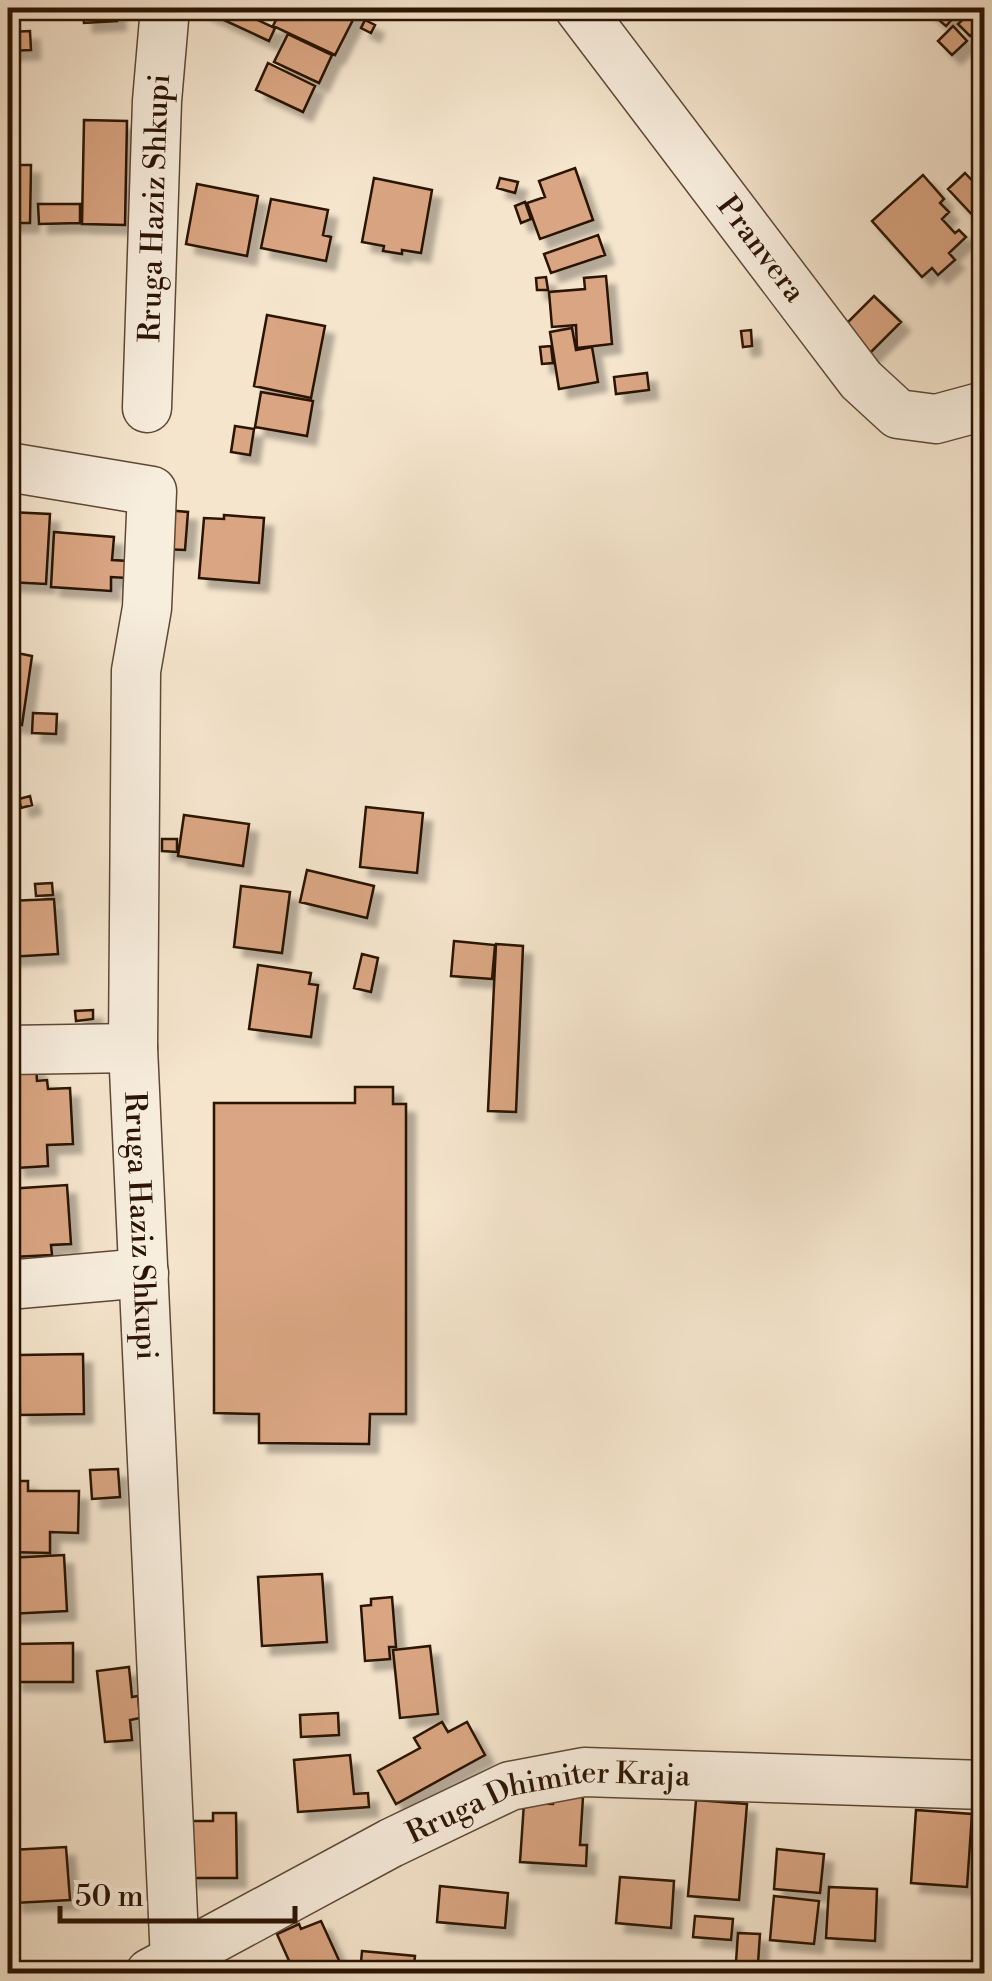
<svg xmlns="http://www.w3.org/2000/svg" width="992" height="1981" font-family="'Libre Bodoni',serif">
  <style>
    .building { fill: #d9a582; stroke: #2b1303; stroke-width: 2.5; filter: url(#shadow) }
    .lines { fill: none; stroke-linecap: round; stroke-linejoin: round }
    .minor-casing { stroke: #5e4836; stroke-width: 51 }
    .minor { stroke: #f8eede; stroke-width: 48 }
    .labels { text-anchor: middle; stroke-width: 8; stroke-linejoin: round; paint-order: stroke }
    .street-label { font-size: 30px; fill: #2b1303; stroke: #f8eede }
  </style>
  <defs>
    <filter id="shadow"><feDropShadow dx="9" dy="9" stdDeviation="2.5" flood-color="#0004"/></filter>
  </defs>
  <rect width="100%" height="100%" fill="#f5e5cd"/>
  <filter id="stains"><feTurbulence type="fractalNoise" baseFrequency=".002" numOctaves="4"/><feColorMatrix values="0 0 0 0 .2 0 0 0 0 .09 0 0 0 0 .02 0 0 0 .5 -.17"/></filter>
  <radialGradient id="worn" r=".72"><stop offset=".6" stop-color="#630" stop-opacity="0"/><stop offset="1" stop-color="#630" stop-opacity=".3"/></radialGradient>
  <path class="building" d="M83 8H116L117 21 84 23Z
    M198 8H232L275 28 269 41Z
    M282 8H359L335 55 273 26Z
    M925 8H962L946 26Z
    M973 10 984 23 970 36 958 24Z
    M365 20 375 25 371 33 361 28Z
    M953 26 967 41 952 55 938 41Z
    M30 31 31 50 8 51V32Z
    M288 34 332 55 319 83 274 62Z
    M268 63 315 86 303 112 256 90Z
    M84 120 127 121 125 225 82 224Z
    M8 165H31L30 223H8Z
    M575 168 593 220 540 239 527 203 545 197 539 181Z
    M965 173 984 193V217L979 222 948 189Z
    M923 175 944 199 940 203 949 212 942 219 955 233 959 230 966 237 949 253 955 260 938 275 932 268 922 277 872 221Z
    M374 178 432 190 421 253 402 250V254L383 251 384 246 362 242Z
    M500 178 518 182 515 193 497 188Z
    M197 184 258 196 247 256 186 244Z
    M271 199 328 210 323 235 331 237 326 261 261 248Z
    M525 202 531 219 521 223 515 206Z
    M38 204H80V223L39 224Z
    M598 235 605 255 551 273 544 254Z
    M606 276 612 344 577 348 576 325 552 327 549 292 585 289 584 278Z
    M546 277 548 290H537L536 278Z
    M874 296 901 322 867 356 840 330Z
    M267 315 325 326 311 398 254 386Z
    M572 328 576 350 592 347 598 382 559 389 550 332Z
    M751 330 752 346 743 347 741 331Z
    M551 346 553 363 542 364 540 347Z
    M647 373 649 390 616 394 614 377Z
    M261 392 313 401 307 436 255 427Z
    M235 426 254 429 250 455 231 452Z
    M165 510 188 512 185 550 162 549Z
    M9 512 50 514 46 584 8 582Z
    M224 515 264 518 259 583 199 578 204 518 224 519Z
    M54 532 114 537 112 560 129 561 128 578 111 577V591L51 587Z
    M17 653 32 656 22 725 8 722V657L17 659Z
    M33 713 57 714 56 734 32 733Z
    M30 796 32 805 21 808 19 799Z
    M366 807 423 813 417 873 360 867Z
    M184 815 249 824 243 866 178 856Z
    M162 839H177V852L162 851Z
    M307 870 374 886 367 918 300 902Z
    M52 883 53 895 36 896 35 884Z
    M241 886 290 892 282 953 234 947Z
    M54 899 58 954 8 957V901Z
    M454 941 495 945 492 979 451 976Z
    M496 944 523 946 516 1112 488 1111Z
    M362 954 378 958 371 992 354 988Z
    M258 965 311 973 309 984 318 985 311 1037 249 1029Z
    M93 1010V1019L76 1021 75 1011Z
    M981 1063H984V1118Z
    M36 1066 37 1081 47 1080 48 1089 70 1088 73 1144 47 1145 48 1166 16 1168 15 1158H8V1075H13V1067Z
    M355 1087H393V1104H406V1414H370L369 1444 259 1443V1414L214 1413V1103H355Z
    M67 1185 71 1244 51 1245 52 1255 12 1257 8 1189Z
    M83 1354 84 1414 20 1415 19 1355Z
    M118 1469 120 1497 92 1499 90 1470Z
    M8 1481H28V1491H79L78 1533 50 1532V1553L8 1552Z
    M64 1555 67 1611 8 1614V1558Z
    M322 1574 327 1642 262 1646 258 1577Z
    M392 1597 396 1647H389L390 1659 365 1661 361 1606 371 1605V1599Z
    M73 1643V1682H14V1644Z
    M430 1646 438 1714 400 1718 393 1650Z
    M129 1667 132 1697 138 1696 140 1718 130 1720 132 1740 105 1742 97 1671Z
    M338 1713 339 1735 301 1737 300 1715Z
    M442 1722 448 1732 467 1722 485 1755 396 1804 378 1771 420 1748 414 1738Z
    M350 1755 354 1794 368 1793 369 1807 298 1812 294 1760Z
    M554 1795 583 1797 580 1845H587L586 1866 520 1862 524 1803 553 1804Z
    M696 1800 747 1804 739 1900 688 1896Z
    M916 1810 972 1814 967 1887 911 1883Z
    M213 1813H236L237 1878H186L185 1821H213Z
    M66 1847 70 1900 14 1903 11 1850Z
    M777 1849 824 1854 820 1893 774 1889Z
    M620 1877 674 1881 671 1928 616 1923Z
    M440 1886 508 1893 505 1928 437 1922Z
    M829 1887 877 1889 875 1941 826 1938Z
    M774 1896 819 1901 814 1944 770 1940Z
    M695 1916 733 1919 731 1940 693 1937Z
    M321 1921 342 1967 327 1974H295L277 1934 299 1924 301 1929Z
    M738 1933 760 1934 758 1963 736 1962Z
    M362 1951 415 1956 413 1974H360Z"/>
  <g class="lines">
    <g class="minor-casing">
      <g id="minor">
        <path id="s1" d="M579 8 861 380 898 414 936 419 984 406"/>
        <path id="s2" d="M147 408 157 101 165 8"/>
        <path id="s3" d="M8 467 152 491 147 608 136 671 133 1048 175 1960"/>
        <path d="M8 1050 133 1048"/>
        <path d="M8 1285 144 1273"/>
        <path id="s4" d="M150 1973 391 1843 510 1786 584 1772 984 1785"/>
      </g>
    </g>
    <use href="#minor" class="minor"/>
  </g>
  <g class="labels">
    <g class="street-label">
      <text dy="10" stroke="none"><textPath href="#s2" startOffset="200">Rruga Haziz Shkupi</textPath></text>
      <text dy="10" stroke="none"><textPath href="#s1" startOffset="302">Pranvera</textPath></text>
      <text dy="10" stroke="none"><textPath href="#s3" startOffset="882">Rruga Haziz Shkupi</textPath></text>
      <text dy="10" stroke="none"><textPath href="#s4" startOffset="440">Rruga Dhimiter Kraja</textPath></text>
    </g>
  </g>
  <rect width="992" height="1981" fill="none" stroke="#f5e5cd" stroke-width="40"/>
  <rect x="10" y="10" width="972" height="1961" fill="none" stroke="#2b1303" stroke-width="5"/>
  <rect x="20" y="20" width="952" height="1941" fill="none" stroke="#2b1303" stroke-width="2.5"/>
  <path d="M60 1906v15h235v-15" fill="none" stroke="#2b1303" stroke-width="5"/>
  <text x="75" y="1906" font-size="30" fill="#2b1303" stroke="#f8eede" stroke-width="8" paint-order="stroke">50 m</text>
  <rect width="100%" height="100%" filter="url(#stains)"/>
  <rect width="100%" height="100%" fill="url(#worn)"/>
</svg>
